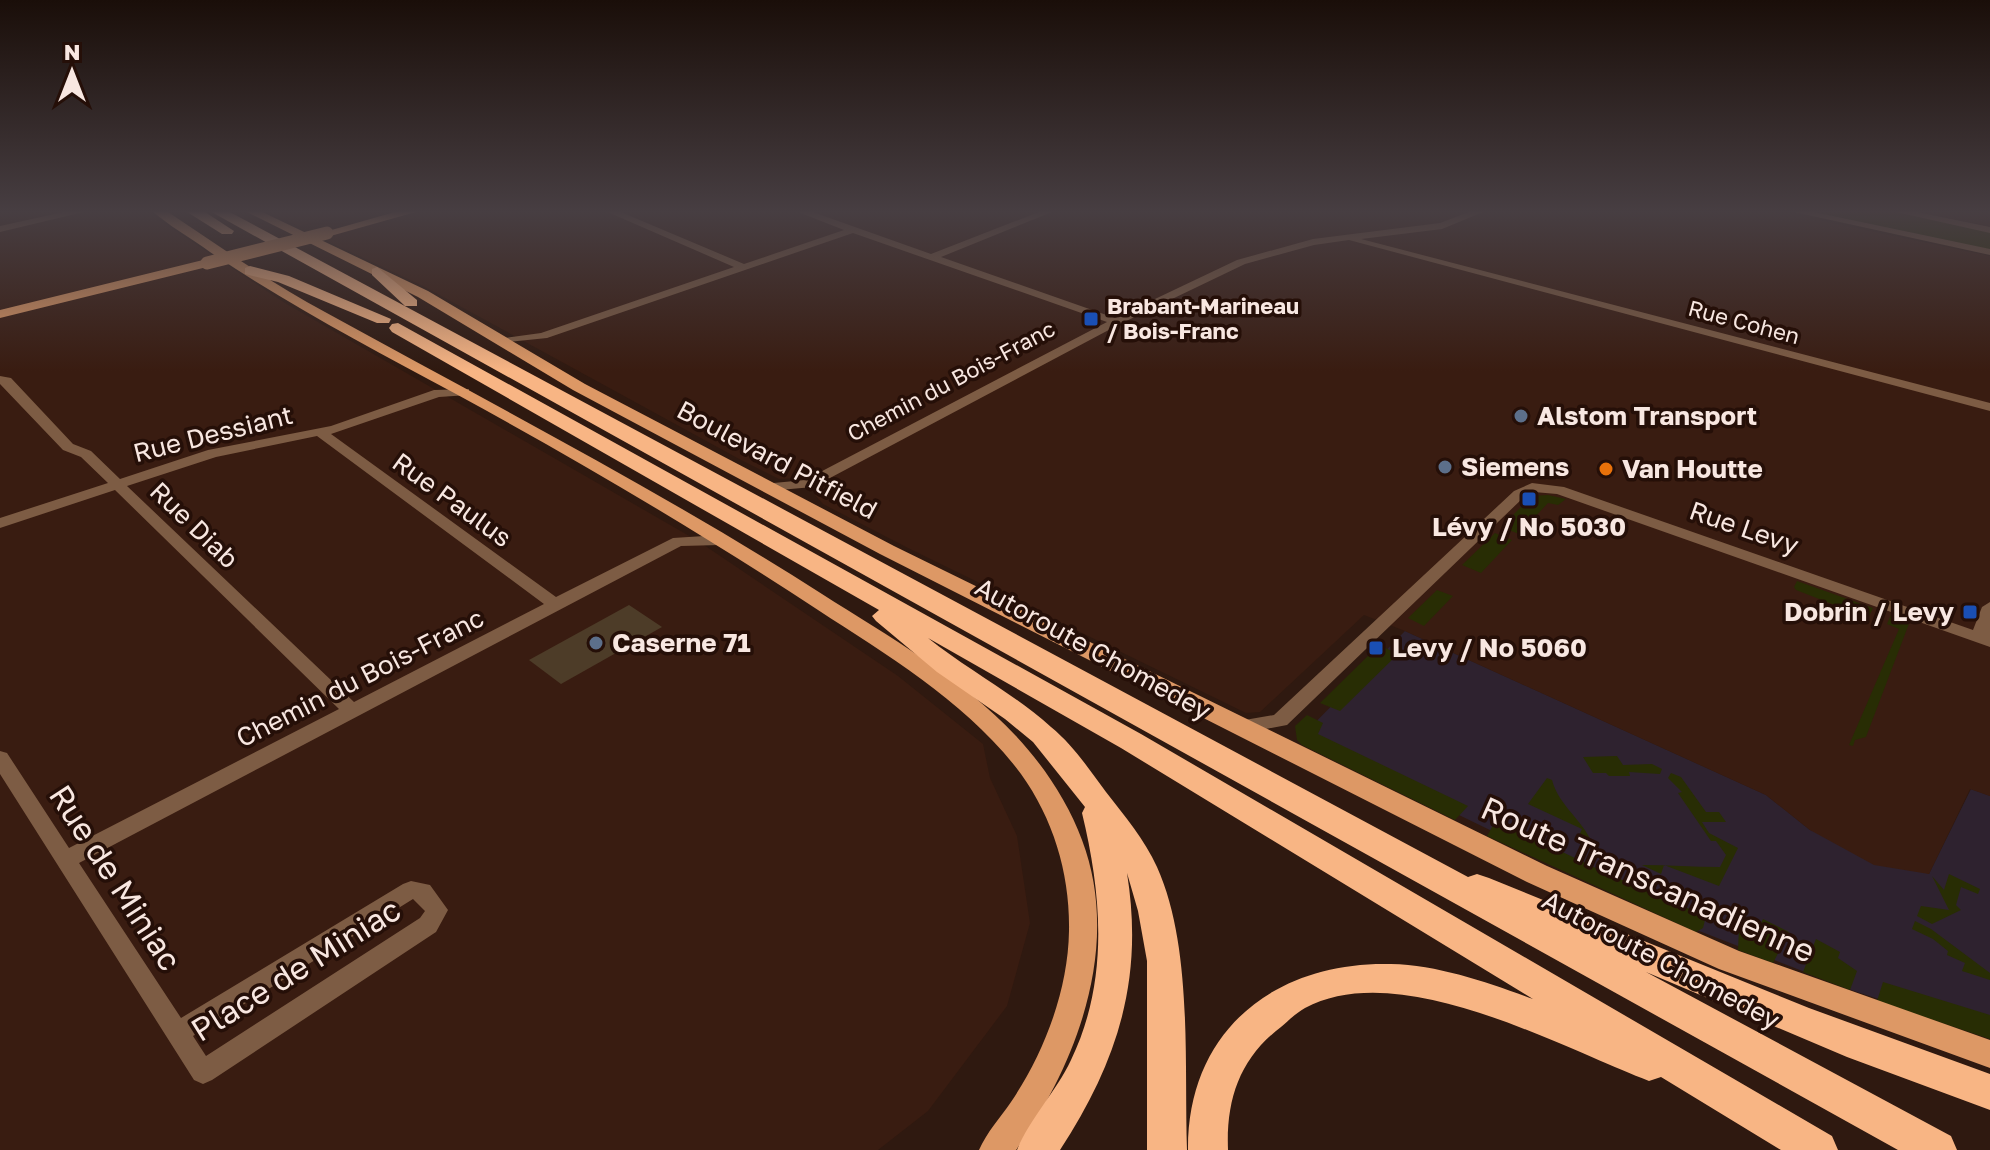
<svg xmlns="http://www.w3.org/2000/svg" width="1990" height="1150" font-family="'Golos Text',sans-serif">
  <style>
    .commercial { fill: #2e222f }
    .built { fill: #391c11 }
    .green { fill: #282d04 }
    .building { fill: #4d3c28 }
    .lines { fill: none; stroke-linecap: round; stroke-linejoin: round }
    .minor { fill: #7d5c44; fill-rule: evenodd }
    .major { fill: #dd9865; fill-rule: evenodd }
    .highway { fill: #f8b584; fill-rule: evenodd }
    .major-bridge { stroke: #dd9865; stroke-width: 13 }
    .transit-dot { fill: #1a4fb4; stroke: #250f08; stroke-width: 3 }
    .service-dot { fill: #5c6f8a; stroke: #250f08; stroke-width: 3 }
    .food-dot { fill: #e8710a; stroke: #250f08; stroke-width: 3 }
    .labels { text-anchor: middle; stroke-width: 7; stroke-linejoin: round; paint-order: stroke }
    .far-poi-label { font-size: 22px; font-weight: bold; fill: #f8e7e1; stroke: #250f08; text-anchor: start }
    .far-street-label { font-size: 22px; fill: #f8e7e1; stroke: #250f08 }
    .poi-label { font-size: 26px; font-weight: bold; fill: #f8e7e1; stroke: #250f08; text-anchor: start }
    .street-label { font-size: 26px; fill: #f8e7e1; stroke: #250f08 }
    .near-street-label { font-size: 32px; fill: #f8e7e1; stroke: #250f08 }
  </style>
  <rect width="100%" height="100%" fill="#2f1910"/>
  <path class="commercial" d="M1405 631 1766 795 1810 830 1929 874 1971 789 1990 796V1035L1854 991 1694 929 1300 738Z"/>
  <path class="built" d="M0 210H144L285 303 698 541 898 676 983 744 990 778 1017 836 1030 923 1007 1006 928 1111 878 1150H0Z
    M264 210H365L299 226Z
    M429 210H1770L1990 256V796L1970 789 1929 874 1874 865 1810 830 1766 795 1405 631 1364 615 1260 712 1246 713 908 548 823 504 815 495 820 489 801 478 779 479 741 460 423 286 327 241 337 233Z
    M1908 210H1990V226Z"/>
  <path class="green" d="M1797 210H1883L1990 231V250Z
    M1548 495 1566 499 1558 505 1548 503 1519 534 1501 527 1532 496Z
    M1495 533 1512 540 1481 573 1462 565Z
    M1797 581 1873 608 1868 618 1863 616 1796 590 1794 587Z
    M1437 590 1453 596 1424 626 1408 618Z
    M1891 615 1910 621 1866 737 1855 740 1853 746 1849 745 1899 629 1887 624Z
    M1379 645 1398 654 1340 711 1320 703 1372 652 1375 654Z
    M1307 715 1323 723 1318 734 1468 806 1455 820 1302 745 1297 740 1295 726Z
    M1617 756 1623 765 1652 764 1662 769 1660 774 1629 772 1630 776H1609L1606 773H1593L1583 757Z
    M1671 773 1681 777 1706 812H1719L1726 822H1702L1709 833 1738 848 1719 886 1664 865 1661 874 1642 865C1668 865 1693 867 1720 867L1726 855 1716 841H1711L1678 793 1682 792 1668 778Z
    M1547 778 1552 780C1559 806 1582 819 1592 843L1578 838 1582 829 1528 804Z
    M1496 820 1604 872 1706 916 1703 928 1696 932 1487 836Z
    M1949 874 1980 889 1978 894 1961 887 1956 905 1961 910 1932 924 1917 916 1921 906 1949 910 1932 876 1944 890Z
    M1763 919 1789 932 1773 963 1738 950 1739 928 1756 934Z
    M1915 921 1931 929 1990 973V980L1962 971 1965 963 1947 955 1948 951 1933 939 1912 929Z
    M1816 939 1840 952 1838 958 1857 971 1850 990 1803 972Z
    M1883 982 1990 1015V1039L1877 1001Z"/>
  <path class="building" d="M629 605 662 627 561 684 529 660Z"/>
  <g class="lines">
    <path class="minor" d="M73 210H92L0 232V226Z
      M603 210H616L744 264 844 230 793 210H807L931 254 1044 210H1057L941 257 1115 318 1237 260 1313 239 1440 223 1474 210H1488L1442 229 1361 239 1990 403V411L1349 240 1314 245 1245 264 1120 324 813 487 768 491 761 487 763 484 805 480 1107 322 853 233 547 338 498 343V339L541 333 734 267Z
      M1785 210H1804L1990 249V255Z
      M1887 210H1907L1990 227V233Z
      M0 376 11 378 73 444 91 451 120 479 208 450 331 426 434 390 469 389V395L439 397 331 434 556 597 673 538 720 535 728 540 720 545 681 546 79 863 181 1018 403 884 411 881 430 885 448 910 436 932 212 1080 203 1084 194 1080 0 774V751L7 753 69 848 339 709 115 490 0 528V518L108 483 81 457 63 450 0 384ZM317 436 544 604 354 702 127 486 216 457ZM413 899 425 911 420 918 206 1056 193 1036Z
      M1532 483 1564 487 1973 630 1982 607 1990 602V647L1557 494 1534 492 1524 497 1287 725 1240 734 1233 732 1231 727 1233 722 1274 715 1514 491Z"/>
    <path class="major" d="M151 210H165C218 245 269 282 325 312 492 404 661 491 822 594 888 636 962 678 1016 736 1044 766 1068 802 1082 840 1122 946 1077 1063 1016 1150H979C987 1132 1000 1118 1011 1102 1044 1053 1068 991 1069 931 1070 875 1054 820 1021 774 969 704 890 657 818 610 701 533 579 461 456 394 372 349 289 305 210 252 191 238 169 226 151 210Z
      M243 210H258L428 291 585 384 894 546 1547 866 1739 951 1990 1040V1068L1719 969 1527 882 880 554 573 390 418 297Z
      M402 210H423L327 237 321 233Z
      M207 259 211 260V266L0 318V310Z"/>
    <path class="highway" d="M184 210H202L234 231 232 234H222Z
      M208 210H226L1468 877 1477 874 1489 878 1809 1008 1990 1074V1110L1847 1057 1646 972 1951 1136 1957 1150H1898Z
      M250 266 289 276 391 319 389 323H377L278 282 245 274V268Z
      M377 267 417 300V306H405L372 275V269Z
      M398 323 1141 734 1832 1136 1838 1150H1781L1661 1077 1649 1081C1559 1047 1400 957 1305 1008 1296 1013 1288 1021 1281 1027 1240 1058 1226 1099 1228 1150H1188C1187 1030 1276 961 1391 964 1439 965 1489 983 1533 999L1121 748 928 638C968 670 1013 693 1051 727 1073 745 1089 769 1106 792 1124 815 1145 840 1157 867 1193 947 1184 1063 1187 1150H1147V961L1138 911 1127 873C1144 979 1118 1061 1060 1150H1017C1030 1118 1056 1092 1071 1060 1109 981 1102 896 1082 813L1085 807 1033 742 1005 719 937 672 876 621 872 616 879 610 392 332 389 328 392 324Z"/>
    <path class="major-bridge" d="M207 263 327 233"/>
  </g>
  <linearGradient id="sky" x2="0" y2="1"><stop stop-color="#1a0e09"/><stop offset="0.57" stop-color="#473e42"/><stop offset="1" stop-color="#473e42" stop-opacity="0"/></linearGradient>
  <rect width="1990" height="371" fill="url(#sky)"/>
  <g class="transit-dot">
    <rect x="1083" y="311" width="16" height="16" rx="4"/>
    <rect x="1521" y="491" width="16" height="16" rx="4"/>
    <rect x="1962" y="604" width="16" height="16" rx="4"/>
    <rect x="1368" y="640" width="16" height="16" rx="4"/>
  </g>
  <g class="service-dot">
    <circle cx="1521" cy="416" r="8"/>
    <circle cx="1445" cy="467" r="8"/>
    <circle cx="596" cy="643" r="8"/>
  </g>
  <circle class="food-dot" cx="1606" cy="469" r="8"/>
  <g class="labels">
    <g class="far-poi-label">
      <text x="1107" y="314">Brabant-Marineau<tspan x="1107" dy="25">/ Bois-Franc</tspan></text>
    </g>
    <g class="far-street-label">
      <text transform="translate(1744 322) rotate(15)" y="8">Rue Cohen</text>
      <text transform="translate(951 381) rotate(-28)" y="8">Chemin du Bois-Franc</text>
    </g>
    <g class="poi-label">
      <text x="1537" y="425">Alstom Transport</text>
      <text x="1461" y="476">Siemens</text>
      <text x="1622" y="478">Van Houtte</text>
      <text x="1529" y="536" text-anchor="middle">Lévy / No 5030</text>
      <text x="1954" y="621" text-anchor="end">Dobrin / Levy</text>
      <text x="612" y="652">Caserne 71</text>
      <text x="1392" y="657">Levy / No 5060</text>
    </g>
    <g class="street-label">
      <text transform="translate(213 434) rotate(-14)" y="9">Rue Dessiant</text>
      <text transform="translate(777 460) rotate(28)" y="9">Boulevard Pitfield</text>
      <text transform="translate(452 500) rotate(36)" y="9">Rue Paulus</text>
      <text transform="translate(194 525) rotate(44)" y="9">Rue Diab</text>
      <text transform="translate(1744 528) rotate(19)" y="9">Rue Levy</text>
      <text transform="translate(1093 649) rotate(29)" y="9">Autoroute Chomedey</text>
      <text transform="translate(360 678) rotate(-27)" y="9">Chemin du Bois-Franc</text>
      <text transform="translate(1661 960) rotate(28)" y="9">Autoroute Chomedey</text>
    </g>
    <g class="near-street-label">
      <text transform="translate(115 878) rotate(57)" y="11">Rue de Miniac</text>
      <text transform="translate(1648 880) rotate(24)" y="11">Route Transcanadienne</text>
      <text transform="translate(296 970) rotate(-32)" y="11">Place de Miniac</text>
    </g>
  </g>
  <g transform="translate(72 72)" stroke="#250f08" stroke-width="6" paint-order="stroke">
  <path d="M0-6L14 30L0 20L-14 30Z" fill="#f8e7e1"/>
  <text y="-12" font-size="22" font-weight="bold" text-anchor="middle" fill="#f8e7e1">N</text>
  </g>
</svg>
